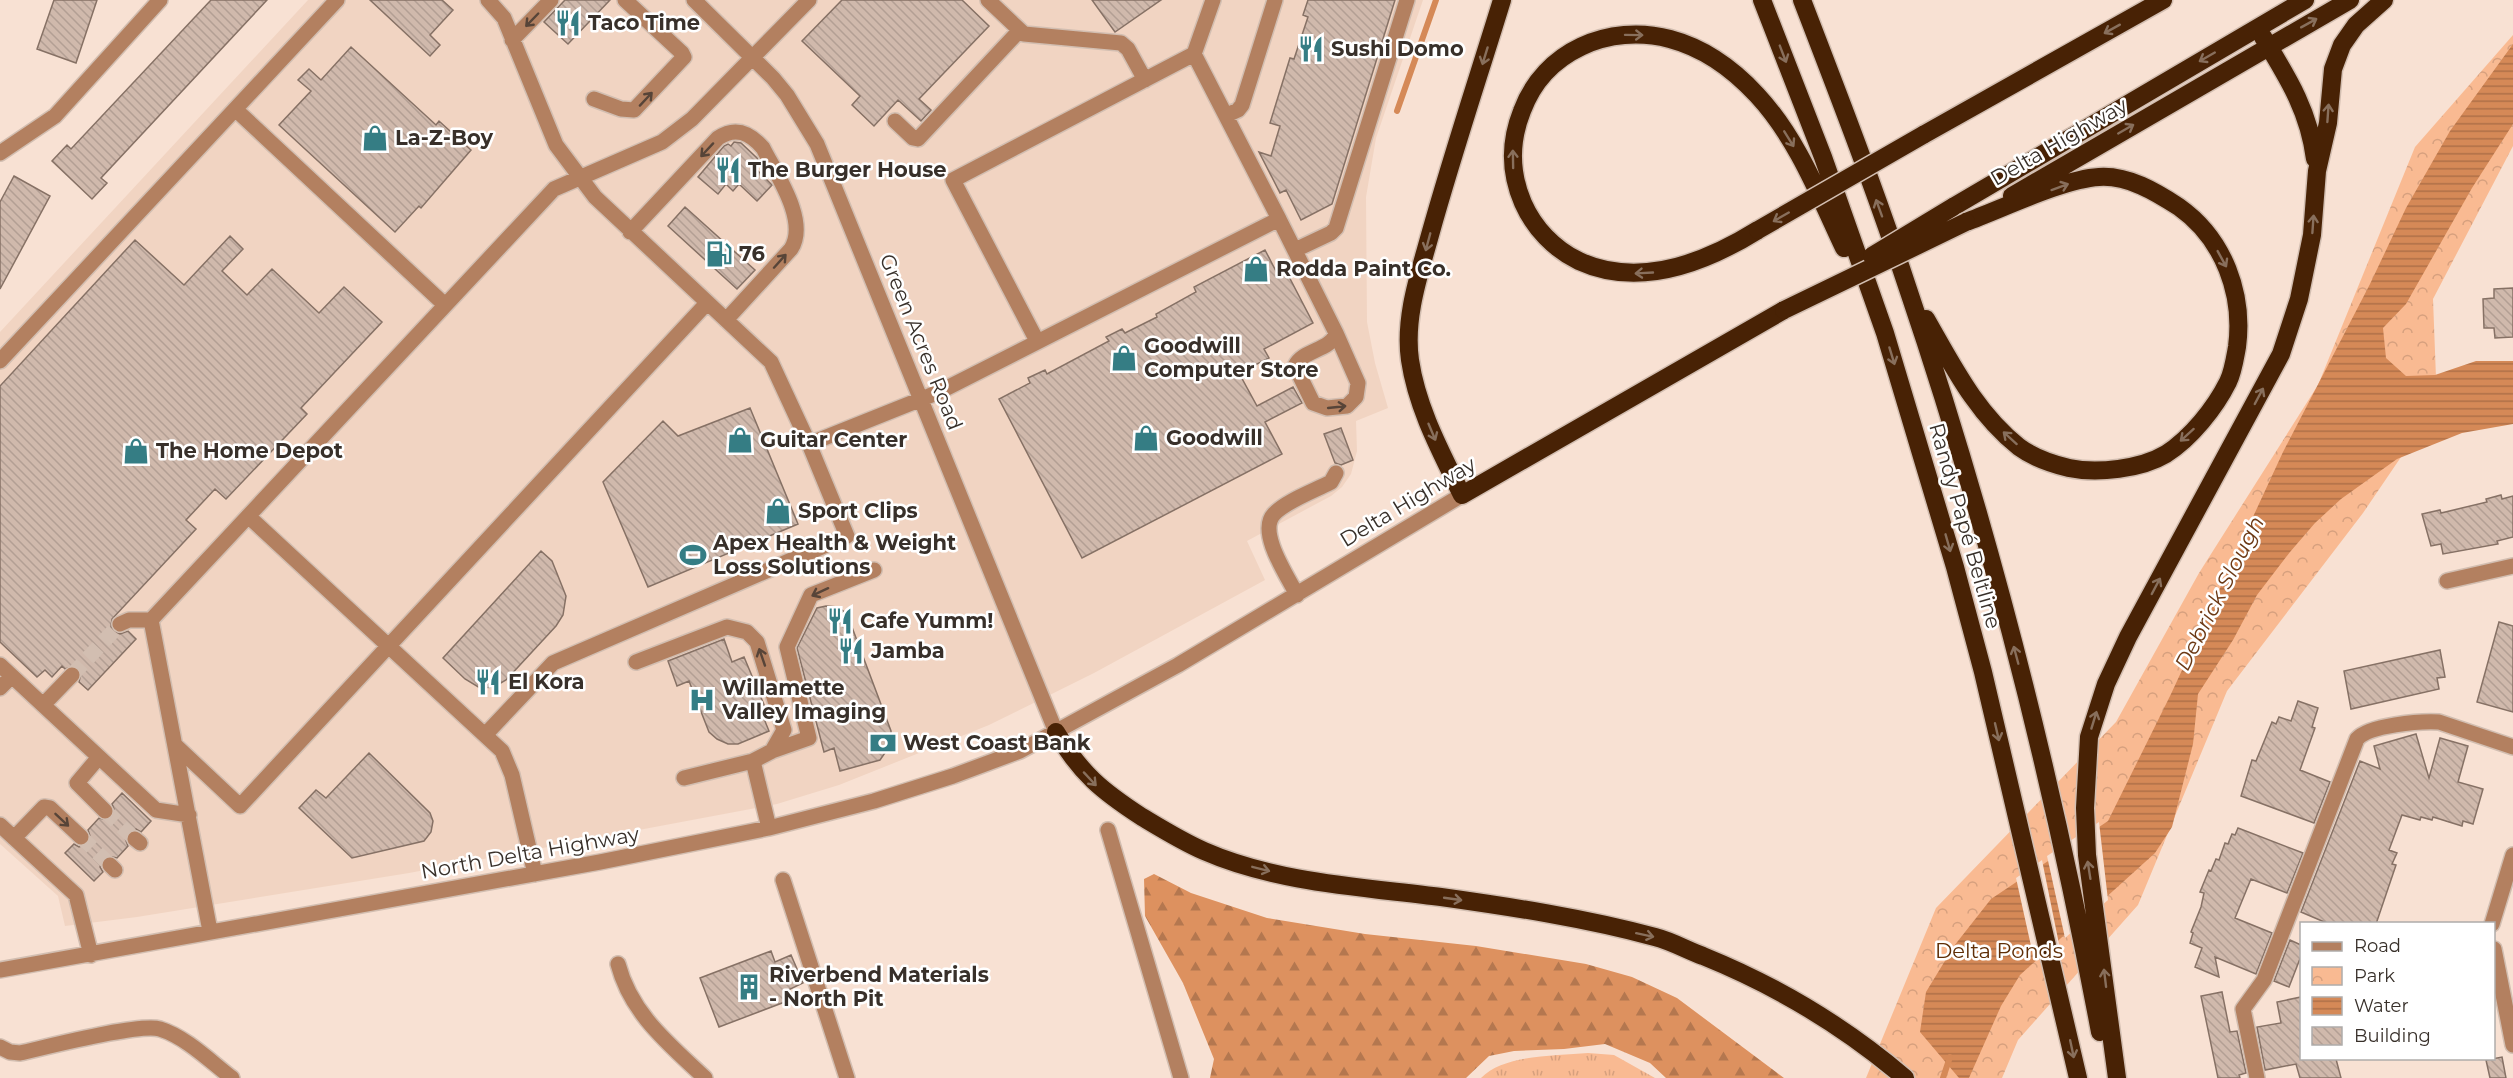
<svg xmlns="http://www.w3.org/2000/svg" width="2513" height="1078" font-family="Montserrat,sans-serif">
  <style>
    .built { fill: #f1d4c2 }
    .grass { fill: url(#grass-tufts) }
    .forest { fill: url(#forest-firs) }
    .park { fill: url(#park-crowns) }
    .water { fill: url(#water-rules) }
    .pier { fill: #f8e1d3 }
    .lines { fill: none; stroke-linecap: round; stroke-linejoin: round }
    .stream { stroke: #d58957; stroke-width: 6 }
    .building { fill: url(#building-back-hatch); stroke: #867165; stroke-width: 1.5 }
    .minor-tunnel { stroke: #d2beb1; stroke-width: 15; stroke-dasharray: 15 8; stroke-linecap: butt }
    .minor-casing { stroke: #d2beb1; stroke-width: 18 }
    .highway-casing { stroke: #d2beb1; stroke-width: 21 }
    .minor { stroke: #b38060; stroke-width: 15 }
    .highway { stroke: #482205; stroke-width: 18 }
    .highway-bridge-casing { stroke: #d2beb1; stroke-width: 21; stroke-linecap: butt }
    .highway-bridge { stroke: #482205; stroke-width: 18 }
    .oneway { stroke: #574438 }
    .oneway2 { stroke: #886f5c }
    .labels { text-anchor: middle; stroke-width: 5; stroke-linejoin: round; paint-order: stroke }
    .poi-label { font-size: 21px; font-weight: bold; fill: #38302a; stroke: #fff; text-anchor: start }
    .street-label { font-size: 21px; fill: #38302a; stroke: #fff }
    .park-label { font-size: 21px; fill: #5f2e06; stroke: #fff }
    .water-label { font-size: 22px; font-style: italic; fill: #6c3915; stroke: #fff }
  </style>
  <defs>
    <pattern id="grass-tufts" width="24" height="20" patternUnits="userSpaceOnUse" patternTransform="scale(1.5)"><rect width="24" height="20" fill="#f9ba92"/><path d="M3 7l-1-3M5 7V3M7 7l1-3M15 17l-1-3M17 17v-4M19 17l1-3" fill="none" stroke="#d6a07e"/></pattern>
    <pattern id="forest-firs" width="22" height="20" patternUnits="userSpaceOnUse" patternTransform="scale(1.5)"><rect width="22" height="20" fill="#dd915f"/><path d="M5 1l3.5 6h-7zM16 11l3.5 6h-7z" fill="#b4774f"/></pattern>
    <pattern id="park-crowns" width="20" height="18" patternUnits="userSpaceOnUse" patternTransform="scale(1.5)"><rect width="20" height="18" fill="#f9ba92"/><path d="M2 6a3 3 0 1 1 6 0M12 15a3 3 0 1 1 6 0" fill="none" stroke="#d6a07e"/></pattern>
    <pattern id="water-rules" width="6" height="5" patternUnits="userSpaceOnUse" patternTransform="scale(1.5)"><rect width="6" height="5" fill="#d58957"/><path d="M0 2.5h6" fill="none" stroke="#ae7048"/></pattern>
    <pattern id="building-back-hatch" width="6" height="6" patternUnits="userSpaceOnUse" patternTransform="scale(1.5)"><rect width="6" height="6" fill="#d0b9ac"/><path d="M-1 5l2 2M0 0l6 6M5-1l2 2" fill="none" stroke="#b39f94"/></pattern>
  </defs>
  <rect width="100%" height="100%" fill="#f8e1d3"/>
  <path class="built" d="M308 0H1423L1376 138 1366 197 1367 322 1375 363 1388 408 1356 421 1357 451 1351 474 1342 487 1331 496 1247 541 1265 580 1094 673 989 725 839 785 777 804 409 873 137 917 65 926 58 896 0 844V332Z"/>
  <path class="grass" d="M1588 1053 1614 1055 1655 1078H1481C1504 1054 1556 1056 1588 1053Z"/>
  <path class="forest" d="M1154 874 1191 893 1267 918 1365 934 1476 946 1586 964 1632 977 1677 998 1784 1078H1666L1650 1063 1605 1044 1564 1049 1514 1051 1489 1056 1466 1078H1210L1214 1059 1183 983 1145 916 1144 879Z"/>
  <path class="park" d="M2513 35V146L2433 299 2437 404 2363 513 2227 691 2138 905 2018 1040 2002 1078H1866L1936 908 2116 722 2199 573 2318 385 2415 147Z"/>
  <path class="water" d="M2513 44V124L2472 188 2406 304 2383 328 2386 358 2406 376 2435 375 2476 361H2513V424L2462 433 2397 459 2341 499 2315 523 2290 552 2257 595 2233 640 2198 694 2193 744 2172 827 2155 853 2020 975 2001 1006 1969 1078H1959L1920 1032 1926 992 1954 946 1991 899 2108 821 2171 694 2283 452 2370 284 2406 208 2450 131Z"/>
  <path class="pier" d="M2099 822 2108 900 2065 938 2047 856Z
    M2042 860 2059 944 2052 951 2033 955 2016 878Z"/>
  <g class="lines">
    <path class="stream" d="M1397 111 1436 0
      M1943 1078 1950 1057"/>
  </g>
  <path class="building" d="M54 0H97L76 63 37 49Z
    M211 0H267L101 178 107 183 92 199 52 161 67 145 71 149Z
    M370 0H442L453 10 430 35 440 45 430 56Z
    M565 0H610L568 44 544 22Z
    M842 0H962L989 26 919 99 931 110 921 121 898 100 874 126 852 105 860 96 802 41Z
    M1092 0H1161L1115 32Z
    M1308 0H1395L1332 204 1301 220 1286 190 1280 193 1259 152 1271 156 1280 126 1270 123 1290 58 1294 59 1308 17 1303 15Z
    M351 47 436 125 439 121 471 150 421 208 419 206 395 232 279 125 311 91 298 80 309 69 321 80Z
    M734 142 741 143 757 158 758 160 753 166 772 185 757 201 739 184 733 191 726 184 718 194 698 177 724 146 728 144 731 146Z
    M14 176 50 196 0 289V202Z
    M685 207 755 270 737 289 668 226Z
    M230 236 243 249 222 271 247 295 272 269 319 313 344 287 382 322 301 408 307 414 226 499 215 489 186 520 196 529 112 619 111 627 114 631 120 634 128 631 136 639 88 690 79 682 81 673 75 666 65 669 62 666 52 677 45 670 37 677 0 642V386L135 240 184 285Z
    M1265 250 1278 275 1286 271 1313 323 1264 349 1269 358 1239 373 1257 406 1293 387 1302 403 1265 422 1282 454 1082 558 999 399 1030 383 1028 378 1045 370 1047 374 1109 341 1106 337 1122 329 1125 333 1157 317 1156 314 1196 292 1194 287Z
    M2513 288V337L2495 338 2494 328H2484L2483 299 2494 298V289Z
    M750 408 798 524 648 587 603 482 663 421 678 436Z
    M1341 428 1353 460 1341 465 1335 463 1324 434Z
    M2501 495 2502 499 2513 496V537L2497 541 2498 544 2443 554 2441 544 2431 546 2422 514 2440 510 2441 513 2487 502 2486 499Z
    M541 551 552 561 566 596 563 615 556 626 506 680 494 687 480 688 465 679 443 658Z
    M826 606 838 607 847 614 891 731V744L880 760 840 771 834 748 824 752 797 648 817 608Z
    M2499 622 2513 626V712L2477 702Z
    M724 639 732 662 744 657 765 707 760 709 769 731 738 744H728L717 739 709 732 689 681 677 686 668 661Z
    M2440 650 2445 677 2437 678 2439 689 2351 709 2344 671Z
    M2298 701 2318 708 2312 727 2315 728 2300 770 2330 782 2314 823 2241 796 2252 760 2256 761 2272 722 2276 724 2279 717 2291 721Z
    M2416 734 2429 778 2440 738 2468 746 2458 782 2483 789 2473 824 2463 821 2462 826 2433 817 2432 820 2421 817 2420 820 2402 815 2389 850 2397 853 2392 864 2396 865 2376 924H2329L2301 912 2360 761 2380 769 2374 746Z
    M369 753 430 813 433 821 431 832 424 841 352 858 299 808 316 790 326 798Z
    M122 793 151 821 141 832 136 829 128 832 125 838 128 846 117 858 108 856 103 859 100 867 103 872 94 881 65 853 74 844 79 847 88 844 91 839 88 830 99 818 107 820 112 817 114 809 112 804Z
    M2238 828 2303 853 2287 893 2251 879 2235 918 2272 933 2256 974 2215 957 2219 977 2195 967 2202 948 2190 943 2193 933 2191 932 2201 907 2204 893 2200 892 2209 870 2211 871 2216 859 2219 860 2225 843 2228 844 2232 834 2235 835Z
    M2290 940 2301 945V956L2289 987 2274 981Z
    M771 951 775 962 791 955 803 983 786 991 790 1000 719 1027 700 978Z
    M2222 992 2230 1032 2237 1031 2246 1073 2239 1075 2240 1078H2218L2201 996Z
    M2301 997V1059H2336L2341 1078H2300L2296 1064 2265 1070 2257 1027 2281 1023 2277 1002Z
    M2502 1057 2506 1078H2490L2486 1060Z"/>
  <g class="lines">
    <path class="minor-tunnel" d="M72 675 120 624
      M105 811 135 839
      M81 837 110 865"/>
    <g class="minor-casing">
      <path id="minor" d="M694 0 773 78 787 95 817 144 1056 732
        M988 0 1024 34 1121 43 1128 49 1145 80
        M512 40 551 0
        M594 99 621 109 634 110 684 57 682 53 625 0
        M235 109 445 305
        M1227 115 1238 110 1242 105 1275 0
        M895 121 913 138 918 139 1019 31
        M0 153 55 116 160 0
        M1279 219 1336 333 1358 383 1356 397 1347 406 1327 408 1313 403 1295 366C1303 349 1331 351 1336 333
        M630 232 718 138C736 126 750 133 763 148 776 174 809 221 791 249L726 320
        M1295 250 1331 233 1336 228 1407 0
        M1037 341 953 180 1194 54
        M0 361 337 0
        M809 444 939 392 1279 219 1194 54 1213 0
        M248 516 502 751 512 775 535 874
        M2447 581 2513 566
        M1297 595C1288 577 1257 532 1274 514 1286 501 1314 491 1331 482L1336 473
        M120 624 129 620H151
        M636 662 727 627 747 632 757 642 784 730 772 751
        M0 665 156 810 189 815
        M0 688 12 676
        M43 705 72 675
        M485 735 553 663 847 536 809 444 771 362 595 197 556 145 504 18 488 0
        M175 745 240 806 707 303
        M99 757 77 783 105 811
        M753 761 769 828
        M684 778 753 761 772 751 809 738 787 647 811 595 874 570
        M0 825 76 895 91 955
        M1108 830 1181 1078
        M14 838 44 807 50 808 81 837
        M135 839 140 843
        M110 865 115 870
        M783 880 847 1078
        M2492 924 2513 855
        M210 931 151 620 554 189 662 142 692 119 809 0
        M2494 949 2513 1045
        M618 964C631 1014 669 1044 705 1078
        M0 970 600 862 769 828 874 801 953 776 1020 751 1178 665 1462 495
        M0 1047 10 1052 20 1053C47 1047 138 1023 160 1029 186 1037 211 1062 232 1078
        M2257 1078 2243 1009 2264 980 2357 739C2369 725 2420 721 2439 722L2513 747"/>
    </g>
    <g class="highway-casing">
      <path id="highway" d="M1502 0C1478 78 1452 156 1430 235 1419 275 1404 318 1410 360 1417 408 1441 452 1462 495L1784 310
        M1762 0 1823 157 1885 333 1955 567 1983 672 2078 1078
        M1802 0C1839 96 1876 192 1908 289 1990 531 2053 781 2100 1032
        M2263 37C2288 78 2309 111 2315 159
        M1923 135 2163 0
        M2012 196 2350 0
        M1953 207 2305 0
        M1758 230C1705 263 1640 289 1579 261 1554 249 1534 228 1523 203 1510 173 1510 141 1522 111 1544 51 1609 23 1670 39 1704 48 1733 69 1757 95 1797 138 1819 195 1844 248
        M1926 319C1953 366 1976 413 2019 447 2034 458 2052 464 2069 468 2097 474 2141 469 2166 454 2191 438 2215 408 2228 382 2233 372 2235 358 2237 347 2244 294 2224 239 2179 207 2156 192 2128 175 2099 177 2063 179 2002 209 1966 222
        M1056 732C1081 774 1102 791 1142 817 1162 829 1183 842 1204 851 1277 883 1363 887 1441 897 1512 907 1585 918 1655 937 1671 941 1687 950 1703 956 1777 986 1844 1026 1905 1078
        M2117 1078 2087 855 2085 808 2089 737 2106 684 2128 637 2281 354 2299 299 2312 235 2317 171 2328 123 2333 69 2342 45 2356 25 2384 0"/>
    </g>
    <use href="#minor" class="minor"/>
    <use href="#highway" class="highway"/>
    <g class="highway-bridge-casing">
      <path id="highway-bridge" d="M1758 230 1923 135
        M1872 256 1953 207
        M1784 310 1966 222"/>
    </g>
    <use href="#highway-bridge" class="highway-bridge"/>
  </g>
  <defs><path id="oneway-shaft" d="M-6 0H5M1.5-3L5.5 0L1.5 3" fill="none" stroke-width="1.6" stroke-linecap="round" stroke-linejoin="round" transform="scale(1.5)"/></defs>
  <g class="oneway">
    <use href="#oneway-shaft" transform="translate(532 20) rotate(134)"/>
    <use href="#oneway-shaft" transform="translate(646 99) rotate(-47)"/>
    <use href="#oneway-shaft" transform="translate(707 150) rotate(133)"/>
    <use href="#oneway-shaft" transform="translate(780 261) rotate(-48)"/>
    <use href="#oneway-shaft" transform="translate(1337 407) rotate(-6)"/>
    <use href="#oneway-shaft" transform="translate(820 592) rotate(155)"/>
    <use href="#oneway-shaft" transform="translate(762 657) rotate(-109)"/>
    <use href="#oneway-shaft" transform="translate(62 820) rotate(43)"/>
  </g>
  <g class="oneway2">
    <use href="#oneway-shaft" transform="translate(2309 23) rotate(-29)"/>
    <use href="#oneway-shaft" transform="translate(2112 29) rotate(151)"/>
    <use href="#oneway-shaft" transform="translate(1634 35) rotate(1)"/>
    <use href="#oneway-shaft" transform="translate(1783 54) rotate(69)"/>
    <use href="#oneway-shaft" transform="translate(1485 56) rotate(107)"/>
    <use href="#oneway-shaft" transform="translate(2207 57) rotate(150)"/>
    <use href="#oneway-shaft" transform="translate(2328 113) rotate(-86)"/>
    <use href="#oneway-shaft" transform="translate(2126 129) rotate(-30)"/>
    <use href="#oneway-shaft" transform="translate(1789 139) rotate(58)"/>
    <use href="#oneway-shaft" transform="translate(1513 159) rotate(-91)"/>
    <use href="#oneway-shaft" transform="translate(2060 187) rotate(-20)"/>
    <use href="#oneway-shaft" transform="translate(1879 208) rotate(-110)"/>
    <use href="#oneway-shaft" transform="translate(1781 217) rotate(150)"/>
    <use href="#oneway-shaft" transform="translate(2313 224) rotate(-86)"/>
    <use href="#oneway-shaft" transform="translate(1428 242) rotate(105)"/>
    <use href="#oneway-shaft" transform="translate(2222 259) rotate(61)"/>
    <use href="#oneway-shaft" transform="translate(1644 273) rotate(177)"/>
    <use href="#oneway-shaft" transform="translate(1892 356) rotate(73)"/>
    <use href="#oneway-shaft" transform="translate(2259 396) rotate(-62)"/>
    <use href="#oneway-shaft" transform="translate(1432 432) rotate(67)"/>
    <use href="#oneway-shaft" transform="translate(2187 435) rotate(138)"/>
    <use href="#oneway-shaft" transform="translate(2010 438) rotate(-138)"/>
    <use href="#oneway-shaft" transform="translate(1948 543) rotate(74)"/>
    <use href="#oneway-shaft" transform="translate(2156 586) rotate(-62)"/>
    <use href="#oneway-shaft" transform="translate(2016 655) rotate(-105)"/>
    <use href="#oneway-shaft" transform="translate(2094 720) rotate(-73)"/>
    <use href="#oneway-shaft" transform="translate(1997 732) rotate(77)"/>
    <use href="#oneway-shaft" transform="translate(1090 779) rotate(47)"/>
    <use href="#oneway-shaft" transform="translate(1261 869) rotate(14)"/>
    <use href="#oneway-shaft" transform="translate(2089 870) rotate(-99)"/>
    <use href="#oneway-shaft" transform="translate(1453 899) rotate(8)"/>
    <use href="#oneway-shaft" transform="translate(1645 935) rotate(12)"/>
    <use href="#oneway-shaft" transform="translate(2105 978) rotate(-97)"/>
    <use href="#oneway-shaft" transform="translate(2072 1049) rotate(78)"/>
  </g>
  <defs>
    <g id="restaurant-bare" transform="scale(2.07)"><path d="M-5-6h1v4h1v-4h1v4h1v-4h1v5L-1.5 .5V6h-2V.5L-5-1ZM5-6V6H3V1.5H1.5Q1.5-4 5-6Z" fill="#357d84" stroke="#fff" stroke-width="2.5" paint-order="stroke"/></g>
    <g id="shop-bare" transform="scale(2.07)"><path d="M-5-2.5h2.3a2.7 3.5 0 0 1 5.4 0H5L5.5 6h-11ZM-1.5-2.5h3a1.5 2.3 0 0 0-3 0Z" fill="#357d84" stroke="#fff" stroke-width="2.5" paint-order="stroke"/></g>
    <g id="fuel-bare" transform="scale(2.07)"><path d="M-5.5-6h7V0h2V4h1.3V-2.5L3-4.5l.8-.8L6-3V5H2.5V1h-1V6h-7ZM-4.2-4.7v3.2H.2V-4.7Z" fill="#357d84" stroke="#fff" stroke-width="2.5" paint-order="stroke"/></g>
    <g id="stadium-bare" transform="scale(2.07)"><path d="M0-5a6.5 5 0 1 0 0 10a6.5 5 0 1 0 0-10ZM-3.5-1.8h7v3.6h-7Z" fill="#357d84" stroke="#fff" stroke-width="2.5" paint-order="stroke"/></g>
    <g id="hospital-bare" transform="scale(2.07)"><path d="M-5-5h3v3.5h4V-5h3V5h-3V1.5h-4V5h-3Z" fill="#357d84" stroke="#fff" stroke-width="2.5" paint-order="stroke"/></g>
    <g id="bank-bare" transform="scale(2.07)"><path d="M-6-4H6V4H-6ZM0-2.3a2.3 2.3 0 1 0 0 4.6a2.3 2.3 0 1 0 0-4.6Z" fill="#357d84" stroke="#fff" stroke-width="2.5" paint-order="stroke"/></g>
    <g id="building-bare" transform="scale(2.07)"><path d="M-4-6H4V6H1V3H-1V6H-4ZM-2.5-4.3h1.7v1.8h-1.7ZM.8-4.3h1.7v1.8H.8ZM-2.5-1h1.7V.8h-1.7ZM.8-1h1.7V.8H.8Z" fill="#357d84" stroke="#fff" stroke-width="2.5" paint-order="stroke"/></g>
  </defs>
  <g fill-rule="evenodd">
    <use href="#restaurant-bare" x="568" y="23"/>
    <use href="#restaurant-bare" x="1311" y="49"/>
    <use href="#shop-bare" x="375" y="138"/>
    <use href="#restaurant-bare" x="728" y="170"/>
    <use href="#fuel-bare" x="719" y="254"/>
    <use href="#shop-bare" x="1256" y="269"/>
    <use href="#shop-bare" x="1124" y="358"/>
    <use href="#shop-bare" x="1146" y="438"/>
    <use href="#shop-bare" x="740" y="440"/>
    <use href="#shop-bare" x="136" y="451"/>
    <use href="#shop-bare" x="778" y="511"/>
    <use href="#stadium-bare" x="693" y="555"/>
    <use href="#restaurant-bare" x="840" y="621"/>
    <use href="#restaurant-bare" x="851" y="651"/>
    <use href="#restaurant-bare" x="488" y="682"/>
    <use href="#hospital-bare" x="702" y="700"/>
    <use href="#bank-bare" x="883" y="743"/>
    <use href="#building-bare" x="749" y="987"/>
  </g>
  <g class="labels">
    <g class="poi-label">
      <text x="588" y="30">Taco Time</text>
      <text x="1331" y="56">Sushi Domo</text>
      <text x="395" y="145">La-Z-Boy</text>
      <text x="748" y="177">The Burger House</text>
      <text x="739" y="261">76</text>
      <text x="1276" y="276">Rodda Paint Co.</text>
      <text x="1144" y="353">Goodwill<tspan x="1144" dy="24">Computer Store</tspan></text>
      <text x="1166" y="445">Goodwill</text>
      <text x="760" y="447">Guitar Center</text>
      <text x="156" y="458">The Home Depot</text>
      <text x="798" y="518">Sport Clips</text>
      <text x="713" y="550">Apex Health &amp; Weight<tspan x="713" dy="24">Loss Solutions</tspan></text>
      <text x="860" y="628">Cafe Yumm!</text>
      <text x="871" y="658">Jamba</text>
      <text x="508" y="689">El Kora</text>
      <text x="722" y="695">Willamette<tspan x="722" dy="24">Valley Imaging</tspan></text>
      <text x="903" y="750">West Coast Bank</text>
      <text x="769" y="982">Riverbend Materials<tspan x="769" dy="24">- North Pit</tspan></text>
    </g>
    <g class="street-label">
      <text transform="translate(2059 142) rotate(-30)" y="7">Delta Highway</text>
      <text transform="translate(921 342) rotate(68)" y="7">Green Acres Road</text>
      <text transform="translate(1408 502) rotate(-31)" y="7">Delta Highway</text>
      <text transform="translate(1965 526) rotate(74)" y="7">Randy Papé Beltline</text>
      <text transform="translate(530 853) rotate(-10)" y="7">North Delta Highway</text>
    </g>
    <g class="park-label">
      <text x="1999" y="958">Delta Ponds</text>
    </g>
    <g class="water-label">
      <text transform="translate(2219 593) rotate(-63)" y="8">Debrick Slough</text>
    </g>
  </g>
  <rect x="2300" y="922" width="195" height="138" fill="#ffffff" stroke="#afacaa" stroke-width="1.5"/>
  <rect x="2312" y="942" width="30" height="9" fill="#b38060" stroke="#afacaa" stroke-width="1.5"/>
  <text x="2354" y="952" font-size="18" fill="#38302a">Road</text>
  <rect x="2312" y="967" width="30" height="18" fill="url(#park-crowns)" stroke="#afacaa" stroke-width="1.5"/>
  <text x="2354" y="982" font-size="18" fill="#38302a">Park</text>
  <rect x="2312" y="997" width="30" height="18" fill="url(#water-rules)" stroke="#afacaa" stroke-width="1.5"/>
  <text x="2354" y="1012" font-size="18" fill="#38302a">Water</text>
  <rect x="2312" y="1027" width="30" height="18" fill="url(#building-back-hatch)" stroke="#afacaa" stroke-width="1.5"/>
  <text x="2354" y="1042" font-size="18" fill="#38302a">Building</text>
</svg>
